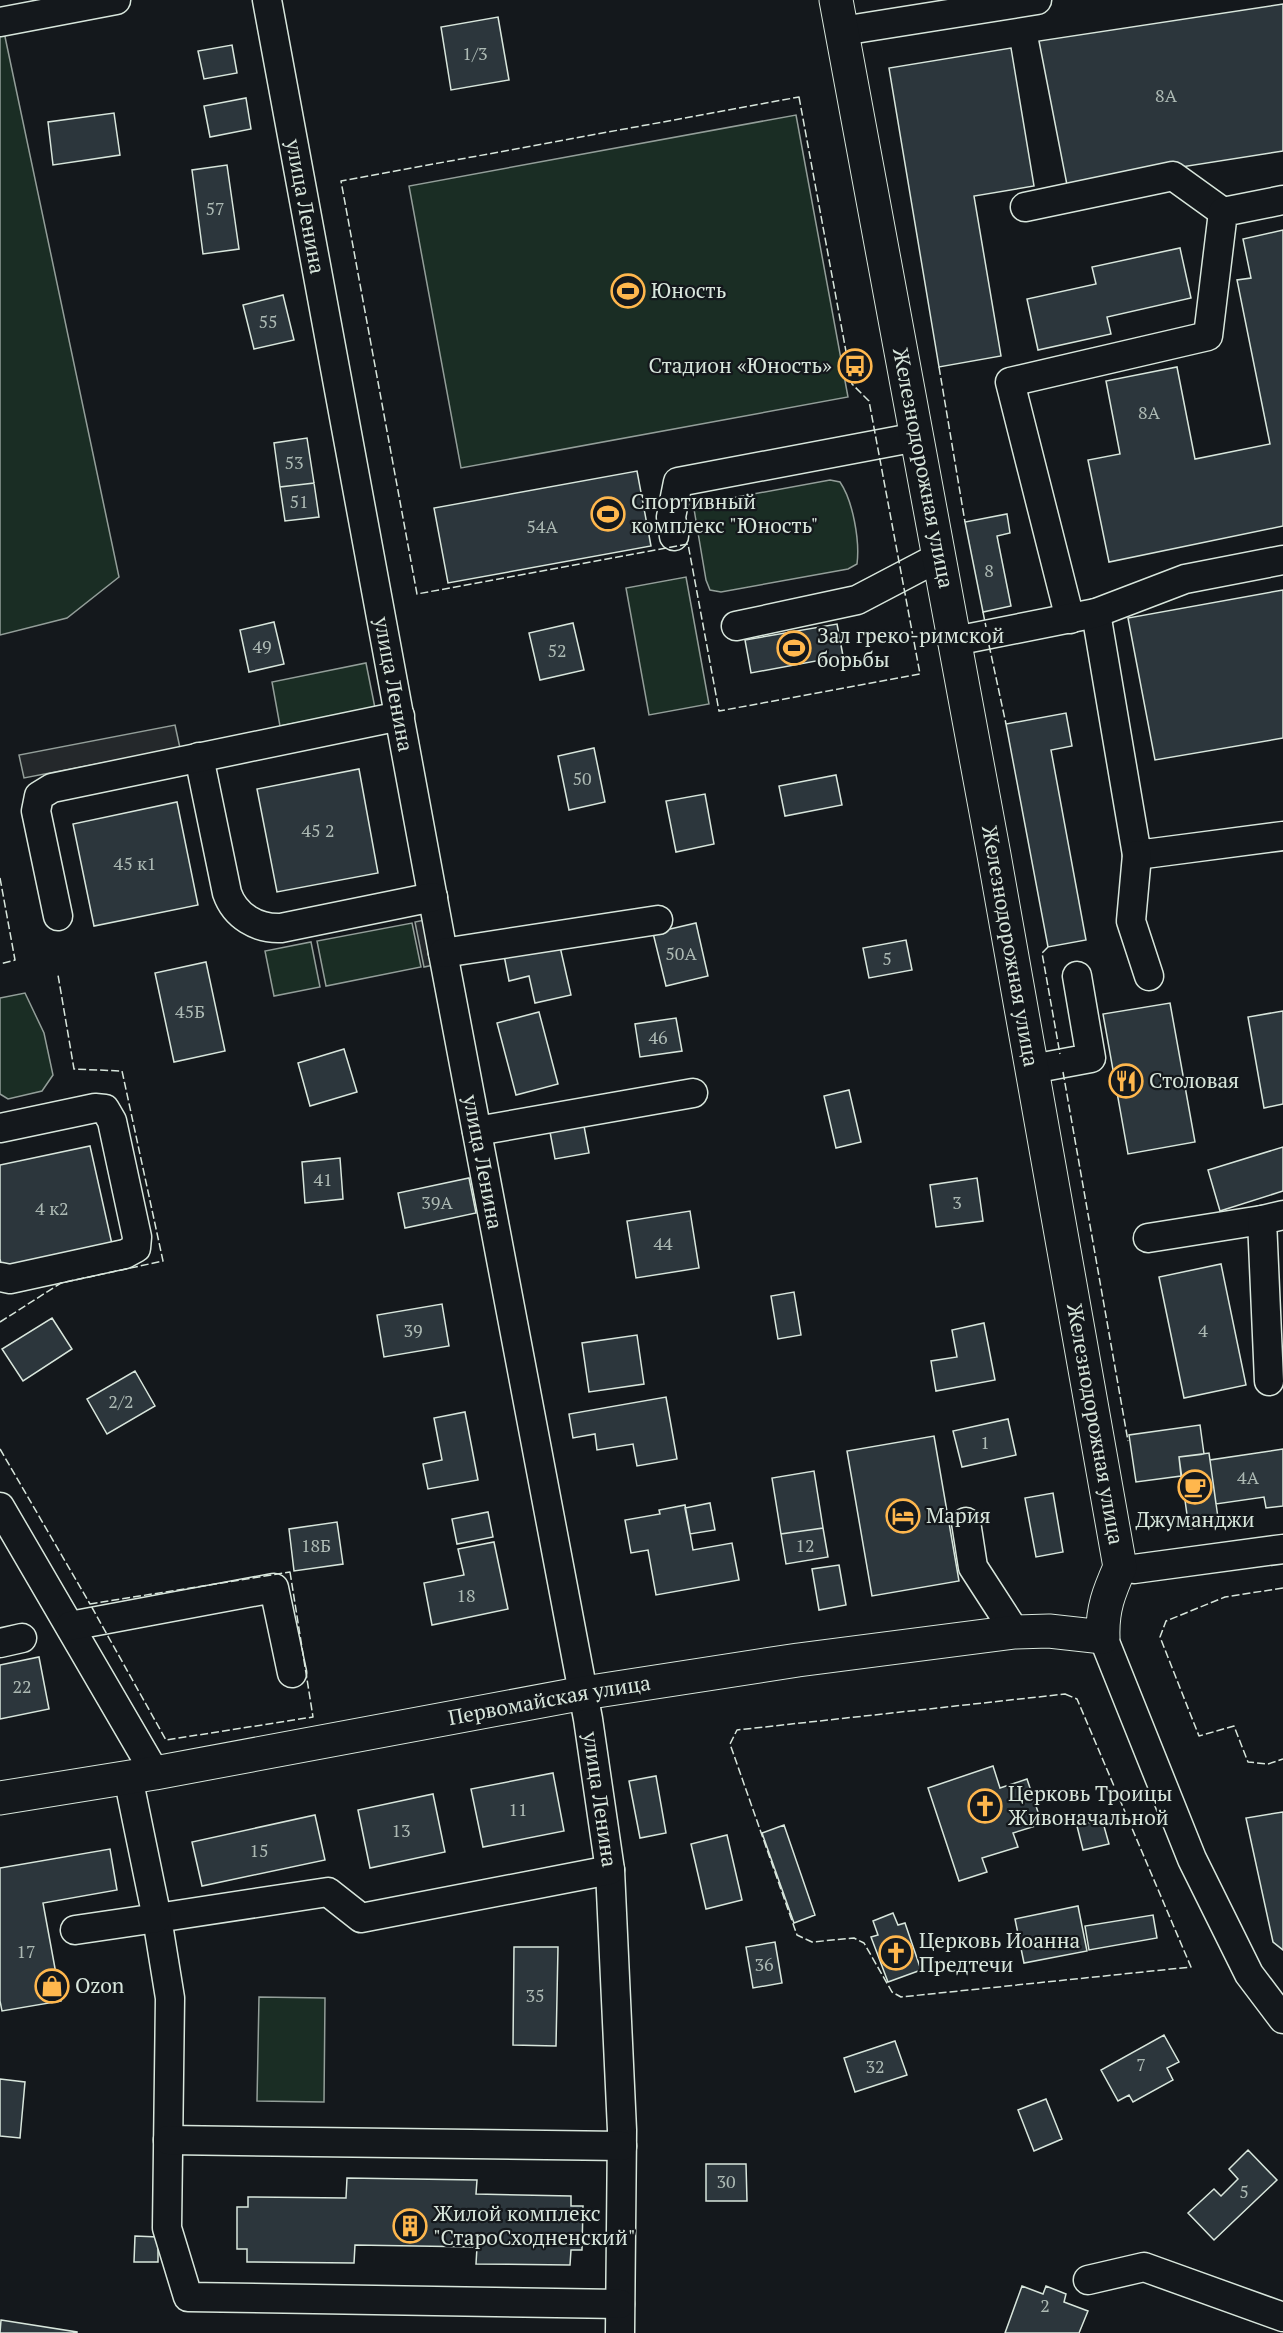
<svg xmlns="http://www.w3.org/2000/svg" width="1283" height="2333" font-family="'PT Serif',serif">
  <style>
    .green { fill: #1a2d24; stroke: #939e99; stroke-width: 1.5 }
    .parking { fill: #24282b; stroke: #939e99; stroke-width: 1.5 }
    .building { fill: #2c363c; stroke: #d8e6dc; stroke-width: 1.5 }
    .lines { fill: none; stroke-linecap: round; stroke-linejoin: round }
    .minor-casing { stroke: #d8e6dc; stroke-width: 31 }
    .major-casing { stroke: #d8e6dc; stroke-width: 35 }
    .minor { stroke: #14181c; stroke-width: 28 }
    .major { stroke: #14181c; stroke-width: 33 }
    .fence { stroke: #d8e6dc; stroke-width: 1.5; stroke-dasharray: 8 3; stroke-linecap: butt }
    .labels { text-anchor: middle; stroke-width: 4.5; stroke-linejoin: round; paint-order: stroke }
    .number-label { font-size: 18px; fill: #adbab4 }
    .street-label { font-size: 21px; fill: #d8e6dc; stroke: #14181c }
    .poi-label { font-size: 21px; fill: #d8e6dc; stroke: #14181c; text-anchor: start }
  </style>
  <rect width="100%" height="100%" fill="#14181c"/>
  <path class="green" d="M0 13 119 577 67 618 0 635Z
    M796 115 848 397 461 468 409 186Z
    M830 480 840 482C853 501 860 541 857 564L848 569 721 592 710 590 706 580 694 509 704 503Z
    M686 577 709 704 649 715 626 588Z
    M366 663 375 708 280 726 272 682Z
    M412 923 421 967 326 986 317 941Z
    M311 942 320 987 274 996 265 951Z
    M25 993 44 1033 53 1075 42 1091 8 1099 0 1094V998Z
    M259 1997 325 1998 324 2102 257 2101Z"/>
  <path class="parking" d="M175 725 180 748 24 778 19 755Z
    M434 918 443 963 424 967 415 922Z"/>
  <path class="building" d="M1283 4V151L1067 185 1039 41Z
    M498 17 509 80 451 90 441 27Z
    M232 45 237 73 204 79 198 51Z
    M1011 48 1034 186 974 196 1001 356 939 367 889 68Z
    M246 98 251 129 210 137 204 106Z
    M114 113 120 155 53 165 48 122Z
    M227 165 239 249 203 254 192 170Z
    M1283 230V526L1109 562 1088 460 1120 454 1106 381 1177 367 1195 459 1270 444 1237 280 1251 278 1243 239Z
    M1180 248 1191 298 1107 317 1111 334 1038 350 1027 299 1096 284 1092 267Z
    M283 295 294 340 254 349 243 305Z
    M307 438 314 483 280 487 274 443Z
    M637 471 651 546 448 583 434 508Z
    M314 483 319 517 285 521 280 487Z
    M1007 514 1010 533 997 536 1011 606 983 612 965 522Z
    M1283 590V738L1155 760 1128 618Z
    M274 622 284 664 249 672 240 630Z
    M573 623 584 670 540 680 529 633Z
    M837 624 843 656 751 673 745 640Z
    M1066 713 1072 746 1051 750 1086 940 1048 947 1006 724Z
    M594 748 605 802 569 810 558 756Z
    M359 769 378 873 277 892 257 789Z
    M836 775 842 805 785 816 779 786Z
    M705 794 714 844 676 852 666 801Z
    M177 802 198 905 94 926 73 824Z
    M696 923 708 976 666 986 653 933Z
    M558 938 571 995 535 1003 529 976 509 981 503 950Z
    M906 940 912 970 869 978 863 948Z
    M206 962 225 1051 174 1062 155 973Z
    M1170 1003 1195 1142 1128 1154 1103 1014Z
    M1283 1011V1104L1264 1108 1248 1017Z
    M539 1012 558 1084 516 1095 497 1023Z
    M676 1018 682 1051 640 1057 635 1024Z
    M344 1049 357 1092 310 1106 298 1063Z
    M849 1090 861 1142 836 1148 824 1096Z
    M584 1126 589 1153 555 1159 550 1132Z
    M90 1146 114 1253 4 1276 0 1259V1165Z
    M1283 1147V1191L1220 1211 1208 1170Z
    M340 1158 343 1199 305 1203 302 1162Z
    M469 1178 476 1213 405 1228 398 1193Z
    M977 1178 983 1221 936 1227 930 1185Z
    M690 1211 699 1268 636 1278 627 1221Z
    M1221 1264 1246 1385 1184 1398 1159 1277Z
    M794 1292 801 1335 778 1339 771 1296Z
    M442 1304 449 1346 384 1357 377 1315Z
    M52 1318 72 1349 23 1381 2 1349Z
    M984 1323 995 1380 936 1391 931 1361 957 1357 952 1330Z
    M637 1335 644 1384 589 1392 582 1343Z
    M135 1371 155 1406 107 1434 87 1399Z
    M666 1397 677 1459 637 1466 633 1444 597 1450 595 1434 573 1438 569 1414Z
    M465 1412 478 1480 428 1489 423 1464 442 1460 434 1418Z
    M1008 1419 1016 1455 962 1467 953 1431Z
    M1200 1425 1204 1454 1179 1457 1181 1476 1136 1482 1129 1435Z
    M934 1436 959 1581 872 1596 847 1451Z
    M1283 1449V1506L1266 1508 1264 1497 1216 1504 1210 1460Z
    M1209 1453 1219 1525 1189 1529 1179 1457Z
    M814 1471 823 1528 781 1534 772 1478Z
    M1053 1493 1063 1552 1036 1557 1025 1498Z
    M710 1503 715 1530 690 1534 685 1508Z
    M685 1505 693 1550 732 1543 739 1580 656 1595 648 1550 631 1553 625 1520 660 1514 659 1510Z
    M488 1512 493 1537 457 1544 452 1519Z
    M337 1522 343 1564 294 1571 289 1529Z
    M823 1528 828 1557 786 1564 781 1534Z
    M494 1542 508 1609 432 1625 424 1583 464 1575 458 1549Z
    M839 1565 846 1605 819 1610 812 1569Z
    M39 1657 49 1709 0 1719V1665Z
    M993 1766 1000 1788 1027 1779 1042 1824 1013 1833 1018 1847 982 1858 987 1872 959 1881 928 1788Z
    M553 1773 564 1831 483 1847 471 1789Z
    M656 1776 666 1833 640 1838 629 1781Z
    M433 1794 445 1852 370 1868 358 1810Z
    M1283 1812V1950L1273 1942 1246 1818Z
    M315 1815 325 1860 202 1886 192 1842Z
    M1102 1819 1109 1844 1083 1850 1077 1826Z
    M784 1825 815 1915 794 1923 762 1833Z
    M727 1835 742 1900 706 1909 691 1844Z
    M110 1849 117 1890 43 1903 61 2001 2 2011 0 2001V1868Z
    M1078 1906 1087 1951 1024 1963 1015 1919Z
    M893 1913 898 1925 905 1923 921 1970 888 1982 871 1937 878 1935 873 1921Z
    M1153 1915 1157 1938 1089 1950 1085 1926Z
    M775 1942 782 1983 753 1988 746 1947Z
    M514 1947H558L556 2046 513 2045Z
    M1164 2035 1179 2062 1167 2068 1173 2080 1133 2102 1129 2095 1118 2101 1101 2070Z
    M895 2041 907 2075 855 2092 844 2058Z
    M0 2079 25 2082 20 2138 0 2136Z
    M1046 2099 1062 2139 1034 2151 1018 2110Z
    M1248 2150 1277 2180 1214 2240 1188 2213 1214 2189 1221 2196 1238 2179 1229 2169Z
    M706 2164H746L747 2201H706Z
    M347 2178 477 2180 476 2194 571 2196V2206H583L582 2250H571L570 2265 476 2264 477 2247 355 2245 354 2263 247 2262V2249H237V2207H248V2197L346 2198Z
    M135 2236 158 2237V2262H134Z
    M1022 2286 1043 2294 1046 2286 1066 2294 1064 2302 1088 2311 1079 2333H1005Z
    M1 2320 77 2332V2333H0Z"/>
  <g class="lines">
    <g class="minor-casing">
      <g id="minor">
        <path id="s1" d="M267 0 443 953 588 1719 610 1870 622 2130 620 2333"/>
        <path d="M0 22 116 0"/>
        <path d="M842 31 1037 0"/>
        <path d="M1025 207 1173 176 1223 212"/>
        <path d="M674 536 671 517 678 482 917 437"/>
        <path d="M1096 613 1137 855 1283 836"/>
        <path d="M1070 619 1010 382 1208 336 1223 212 1283 200"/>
        <path d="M736 626 857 600 939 557"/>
        <path d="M955 641 1096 613 1185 579 1283 560"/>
        <path d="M199 757 227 893C235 916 257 929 281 928L433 897"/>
        <path d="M1137 855 1131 921 1149 976"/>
        <path d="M58 916 36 811 39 796 52 788 400 716"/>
        <path d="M443 953 658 920"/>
        <path d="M1032 1069 1091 1058 1077 976"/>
        <path d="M0 1128 95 1108 105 1109 112 1121 137 1237 136 1248 125 1254 10 1279 0 1277"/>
        <path d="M477 1131 693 1093"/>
        <path d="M1148 1238 1262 1220"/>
        <path d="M1269 1381 1262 1220 1283 1215"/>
        <path d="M0 1507 155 1773"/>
        <path d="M966 1522 973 1567 1015 1632"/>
        <path d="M1120 1567 1134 1569 1283 1549"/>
        <path d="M70 1626 274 1588 292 1673"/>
        <path d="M1103 1637 1192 1859 1249 1974 1283 2019"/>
        <path d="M0 1643 22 1638"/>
        <path d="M610 1870 361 1918 328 1892 157 1918 170 1998 167 2228 188 2297 620 2304"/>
        <path d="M75 1930 157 1918 128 1777"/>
        <path d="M168 2140 622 2146"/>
        <path d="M1088 2280 1144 2267 1283 2317"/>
      </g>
    </g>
    <g class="major-casing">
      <g id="major">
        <path id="s2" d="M0 1798 155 1773 584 1693 798 1660 1015 1632 1049 1631 1103 1637C1102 1609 1109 1592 1120 1567L994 855 836 0"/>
      </g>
    </g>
    <use href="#minor" class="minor"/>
    <use href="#major" class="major"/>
    <path class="fence" d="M799 97 852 384 869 401 920 674 719 711 688 544 417 594 341 181Z
      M939 367 965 522
      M983 612 986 627
      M989 645 1006 724
      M0 878 15 960 0 964
      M1048 947 1042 953 1060 1054
      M1063 1072 1128 1441
      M0 1322 61 1283 163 1261 122 1071 74 1069 58 975
      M0 1449 90 1604
      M290 1572 313 1717 166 1740 90 1604Z
      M1283 1588 1225 1597 1166 1621 1160 1637 1199 1736 1234 1726 1248 1762 1268 1764 1283 1759
      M1065 1694 1077 1699 1191 1967 901 1997 892 1992 864 1943 854 1938 812 1942 797 1935 730 1744 737 1730Z"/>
  </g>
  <defs>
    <g id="stadium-ring" transform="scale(1.725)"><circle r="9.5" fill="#14181c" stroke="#ffb74d" stroke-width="1.5"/><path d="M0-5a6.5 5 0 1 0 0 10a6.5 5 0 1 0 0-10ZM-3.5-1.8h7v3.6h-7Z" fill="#ffb74d"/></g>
    <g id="bus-ring" transform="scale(1.725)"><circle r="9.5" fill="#14181c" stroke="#ffb74d" stroke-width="1.5"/><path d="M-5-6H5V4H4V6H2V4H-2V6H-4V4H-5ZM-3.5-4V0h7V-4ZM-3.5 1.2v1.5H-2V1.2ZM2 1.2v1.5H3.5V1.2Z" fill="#ffb74d"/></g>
    <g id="restaurant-ring" transform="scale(1.725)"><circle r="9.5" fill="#14181c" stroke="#ffb74d" stroke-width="1.5"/><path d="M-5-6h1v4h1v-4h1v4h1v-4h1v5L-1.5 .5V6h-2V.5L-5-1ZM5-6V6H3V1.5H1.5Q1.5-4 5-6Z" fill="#ffb74d"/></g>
    <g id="cafe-ring" transform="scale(1.725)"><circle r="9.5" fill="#14181c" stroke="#ffb74d" stroke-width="1.5"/><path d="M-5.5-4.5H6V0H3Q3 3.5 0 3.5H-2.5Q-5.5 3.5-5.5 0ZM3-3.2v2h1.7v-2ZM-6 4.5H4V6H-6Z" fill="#ffb74d"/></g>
    <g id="hotel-ring" transform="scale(1.725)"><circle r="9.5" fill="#14181c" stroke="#ffb74d" stroke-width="1.5"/><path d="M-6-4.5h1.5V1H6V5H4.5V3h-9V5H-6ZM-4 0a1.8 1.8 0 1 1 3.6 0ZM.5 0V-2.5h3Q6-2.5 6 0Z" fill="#ffb74d"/></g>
    <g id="church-ring" transform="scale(1.725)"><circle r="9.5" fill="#14181c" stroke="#ffb74d" stroke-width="1.5"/><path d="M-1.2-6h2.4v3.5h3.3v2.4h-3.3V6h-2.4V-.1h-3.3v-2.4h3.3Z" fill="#ffb74d"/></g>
    <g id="shop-ring" transform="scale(1.725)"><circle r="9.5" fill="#14181c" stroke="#ffb74d" stroke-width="1.5"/><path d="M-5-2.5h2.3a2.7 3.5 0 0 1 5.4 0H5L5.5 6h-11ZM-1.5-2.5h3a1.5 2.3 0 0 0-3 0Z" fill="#ffb74d"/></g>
    <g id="building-ring" transform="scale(1.725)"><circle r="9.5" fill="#14181c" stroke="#ffb74d" stroke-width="1.5"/><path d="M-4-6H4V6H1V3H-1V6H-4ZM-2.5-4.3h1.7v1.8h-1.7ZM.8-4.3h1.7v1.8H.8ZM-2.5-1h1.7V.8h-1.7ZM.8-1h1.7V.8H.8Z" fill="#ffb74d"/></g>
  </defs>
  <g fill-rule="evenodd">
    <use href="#stadium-ring" x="628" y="291"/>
    <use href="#bus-ring" x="855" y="366"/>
    <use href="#stadium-ring" x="608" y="514"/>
    <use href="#stadium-ring" x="794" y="648"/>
    <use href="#restaurant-ring" x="1126" y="1081"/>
    <use href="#cafe-ring" x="1195" y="1487"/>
    <use href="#hotel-ring" x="903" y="1516"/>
    <use href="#church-ring" x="985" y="1806"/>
    <use href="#church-ring" x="896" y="1953"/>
    <use href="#shop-ring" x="52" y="1986"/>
    <use href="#building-ring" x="410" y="2226"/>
  </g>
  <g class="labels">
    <g class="number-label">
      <text x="475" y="60">1/3</text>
      <text x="1166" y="102">8А</text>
      <text x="215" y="215">57</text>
      <text x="268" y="328">55</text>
      <text x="1149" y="419">8А</text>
      <text x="294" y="469">53</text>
      <text x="299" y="508">51</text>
      <text x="542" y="533">54А</text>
      <text x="989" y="577">8</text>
      <text x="262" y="653">49</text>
      <text x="557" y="657">52</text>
      <text x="582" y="785">50</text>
      <text x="318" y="837">45 2</text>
      <text x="135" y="870">45 к1</text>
      <text x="681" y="960">50А</text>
      <text x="887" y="965">5</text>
      <text x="190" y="1018">45Б</text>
      <text x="658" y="1044">46</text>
      <text x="323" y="1186">41</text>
      <text x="437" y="1209">39А</text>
      <text x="957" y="1209">3</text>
      <text x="52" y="1215">4 к2</text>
      <text x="663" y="1250">44</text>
      <text x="413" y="1337">39</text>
      <text x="1203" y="1337">4</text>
      <text x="121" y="1408">2/2</text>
      <text x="985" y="1449">1</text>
      <text x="1248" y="1484">4А</text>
      <text x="316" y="1552">18Б</text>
      <text x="805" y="1552">12</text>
      <text x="466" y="1602">18</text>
      <text x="22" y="1693">22</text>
      <text x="518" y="1816">11</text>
      <text x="401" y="1837">13</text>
      <text x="259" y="1857">15</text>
      <text x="26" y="1958">17</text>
      <text x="764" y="1971">36</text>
      <text x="535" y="2002">35</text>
      <text x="1141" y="2071">7</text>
      <text x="875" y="2073">32</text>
      <text x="726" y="2188">30</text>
      <text x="1244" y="2198">5</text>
      <text x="1045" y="2312">2</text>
    </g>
    <g class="street-label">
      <text dy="7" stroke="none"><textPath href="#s1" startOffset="210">улица Ленина</textPath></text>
      <text transform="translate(923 468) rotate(79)" y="7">Железнодорожная улица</text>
      <text dy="7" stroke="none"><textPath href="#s1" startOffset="696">улица Ленина</textPath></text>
      <text transform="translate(1010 946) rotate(80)" y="7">Железнодорожная улица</text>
      <text dy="7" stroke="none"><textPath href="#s1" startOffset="1182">улица Ленина</textPath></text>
      <text transform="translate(1095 1424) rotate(80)" y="7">Железнодорожная улица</text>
      <text dy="7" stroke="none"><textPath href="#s2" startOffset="558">Первомайская улица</textPath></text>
      <text dy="7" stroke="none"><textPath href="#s1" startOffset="1830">улица Ленина</textPath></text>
    </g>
    <g class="poi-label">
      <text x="651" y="298">Юность</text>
      <text x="832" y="373" text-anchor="end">Стадион «Юность»</text>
      <text x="631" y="509">Спортивный<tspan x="631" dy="24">комплекс "Юность"</tspan></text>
      <text x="817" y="643">Зал греко-римской<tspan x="817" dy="24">борьбы</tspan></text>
      <text x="1149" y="1088">Столовая</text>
      <text x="926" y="1523">Мария</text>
      <text x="1195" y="1527" text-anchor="middle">Джуманджи</text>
      <text x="1008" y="1801">Церковь Троицы<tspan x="1008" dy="24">Живоначальной</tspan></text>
      <text x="919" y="1948">Церковь Иоанна<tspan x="919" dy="24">Предтечи</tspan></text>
      <text x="75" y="1993">Ozon</text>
      <text x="433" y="2221">Жилой комплекс<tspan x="433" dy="24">"СтароСходненский"</tspan></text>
    </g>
  </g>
</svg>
